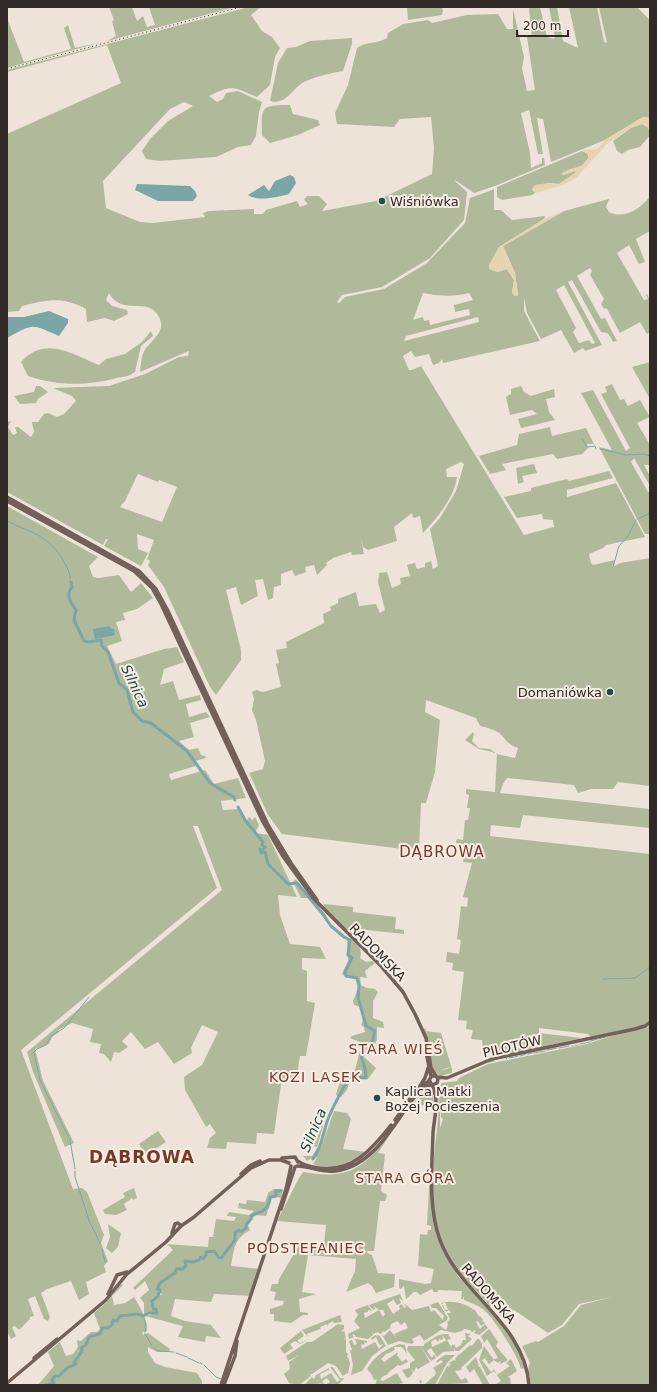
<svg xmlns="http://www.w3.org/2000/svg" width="657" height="1392" font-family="'DejaVu Sans',sans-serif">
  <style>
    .green { fill: #b0ba9b; fill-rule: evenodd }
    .sand { fill: #e6d3b2 }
    .water { fill: #7ba6a7 }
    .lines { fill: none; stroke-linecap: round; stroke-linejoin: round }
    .stream { stroke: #7ba6a7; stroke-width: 1 }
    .river { stroke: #7ba6a7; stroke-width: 3 }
    .major { stroke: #716159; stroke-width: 3.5 }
    .rail { stroke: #312926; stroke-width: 1; stroke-dasharray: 1 3; stroke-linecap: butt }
    .poi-dot { fill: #214b4d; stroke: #f6ede4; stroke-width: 1.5 }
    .labels { text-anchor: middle; stroke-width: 4; stroke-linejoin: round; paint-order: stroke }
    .poi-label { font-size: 13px; fill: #312926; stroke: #f6ede4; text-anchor: start }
    .street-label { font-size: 13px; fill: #312926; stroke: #f6ede4 }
    .water-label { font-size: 14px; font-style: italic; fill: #214b4d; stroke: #f6ede4 }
    .neighbourhood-label { font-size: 14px; letter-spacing: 1px; fill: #773a28; stroke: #f6ede4 }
    .quarter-label { font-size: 15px; letter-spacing: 1px; fill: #773a28; stroke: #f6ede4 }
    .district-label { font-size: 17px; font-weight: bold; letter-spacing: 1px; fill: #773a28; stroke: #f6ede4 }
  </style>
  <rect width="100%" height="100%" fill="#ede3d9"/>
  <path class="green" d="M109 7H132L137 21 143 16 147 27 155 25 149 7H235L107 41 116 36 112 21 114 20Z
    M261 7 251 15 262 31 272 37 280 48 275 57 270 85 257 97C233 87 233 84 209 96L217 102 223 99 226 93 238 91 262 102 259 112 256 136 251 145 238 147 216 157 159 161 146 159 142 151 150 139 168 121 193 106 184 102 170 109 103 181 106 208 140 222 153 223 205 217 203 213 209 211 254 209V214H263L266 210 297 201 300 207 308 204 304 200 307 196H319L327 204 322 211 376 201 432 174 434 148 431 117 400 119 394 127 337 124 335 113 348 85 357 48C367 41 378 44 387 38L388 33 403 24 428 20 432 23 467 15 498 14 507 29H513V9L524 57 522 68 527 91 535 90 527 37H532L529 9 531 7H540L547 37 554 39 555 37 549 7H557L563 41 578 48 569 7H597L604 42 607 43 599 7H637L650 20V118L643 117 605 140 551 162 543 119 537 118 543 154H538L529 110 521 113 530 153 531 168 542 163V158H544L545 165 495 186 474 193 455 180 456 182 467 192 464 220 430 258 382 287 342 295 337 302 339 303 345 297 384 289 427 263 465 223 470 198 492 190 494 189V210H501L512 220 545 216 544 219 499 247 495 255 497 272 507 269 514 280 512 292 515 296 518 295 515 273 503 246 564 211 609 199 606 207 609 212C624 220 642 208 650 196V231L636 239 645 262 639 264 629 245 617 253 644 300 648 299 646 295 647 294 650 299V332L647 334 640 322 620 333 607 309 603 308 601 304 604 299 590 275 592 271 590 268 577 276 601 319 605 318 617 341 613 342 608 333 601 332 572 280 568 282 602 345 585 351 583 348 574 353 561 330 541 339 527 313 524 298V311L540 341 443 363 442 359 439 363 433 365 429 354 415 357 411 351 403 356 409 370H412L421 366 524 535 554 527 553 520 543 519 542 514 517 518 504 497 531 491V488L567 479 569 481 609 471 613 478 567 490V497L616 483 645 537 606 545 603 548 589 554 591 563 593 565 615 560 614 566 620 563 650 558V786L618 782 613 789H591L578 793 574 785 507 778 503 784 500 793 650 809V828L523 815 520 828 491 825 490 836 650 854V1020L642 1026 591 1037 588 1034 539 1028V1033L582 1038 495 1057 491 1053 483 1051 482 1040 471 1039 473 1030 466 1029 467 1021 458 1020 464 972 452 970 453 963 446 962 447 952 459 954 461 940 457 939 461 906 467 907 468 898 463 897 472 863 463 862 466 845 456 843 457 839 463 840 465 820H468L470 808H467L469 795 466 794V789L495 792 497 753 479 749 465 740 473 732 474 735 472 741 479 748 490 749 497 754 515 758 518 748C510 745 508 743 503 737 498 730 488 728 480 726L476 718 426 700 425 712 440 720 435 772 426 803H421L419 851 282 834 268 815 249 773 263 769 265 761 256 720 252 710 254 699 252 692 256 690 263 692 281 687 276 664 279 663 276 650 287 648 286 642 324 623 323 614 331 610 330 607 338 603V599L356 592 359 606 376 604 380 613 385 610 378 582 379 573 387 572 392 588 401 584 400 578 410 576 407 565 415 563 417 569 425 567V563L431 561 433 569 438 566 430 529 440 518 456 491 464 464 461 462 446 469 447 477H457C454 498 438 517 423 533L420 516 413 518 412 513 394 527 397 541 368 550 363 547 360 535 364 554 352 555 351 552 333 558 326 563 327 565 317 575 314 565 305 567 306 572 295 576 292 570 281 574V585L274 587 273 598 268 600 263 579 255 580 258 596 241 605 236 587 226 590 241 650V660L216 695 210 687 164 587 148 565 150 561 147 559 154 540 137 534 138 549 148 553 141 566 104 546 108 539H106L103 545 7 492V422L11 421 8 427 13 435 17 433 15 427H18L31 437 34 432 32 422H38L44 414 48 413 57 417 64 414 76 401 72 396 53 388 109 386 145 374 179 357 188 356 189 351 140 372C141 364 141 355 146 348 155 337 168 329 157 314 149 301 129 310 117 302 113 300 111 296 109 293L106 300 112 306 127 310 128 314 114 321 105 318 87 322 86 309C61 296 48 300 22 306L19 311 7 312V134L121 83 107 45 7 72V70L249 7ZM564 285 595 343 592 344 589 340 579 343 573 332 576 328 556 290ZM423 293C437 296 455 297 469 293L473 300 454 305 455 312 469 309 470 315 430 325 429 320 424 321 423 317 413 320ZM478 317 479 322 404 341 406 336ZM138 474 158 482 159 480 177 487 162 522 120 507 125 501Z
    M407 7H441L443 10 442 15 408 20Z
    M7 18 24 62 71 49 64 28 68 25 75 48 102 42 7 68Z
    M352 38V44L343 71C330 73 318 76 306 81 293 86 287 106 270 101L278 63 287 48 296 47 310 41Z
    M290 105 293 114 318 120 320 125 298 135 270 143 262 135C261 106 261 105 290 105Z
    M642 124 649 128 650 135 640 147 628 150 622 154 617 151 613 141 631 128Z
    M582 151 587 153 589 157 581 167 562 173 563 175 575 171V173L559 184 548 183 532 189 535 193 532 195 502 200 497 197V187Z
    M151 331 153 336 141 346 135 372C130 376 123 377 117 378 87 386 57 386 28 376L21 362C45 335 72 354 99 365L106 359 125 354 142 342Z
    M650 362V399L632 367Z
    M612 384 620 400 624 399 628 406 640 400 650 417 637 423 650 445V465H644L650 476V486L634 458 631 462 648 492H650V534H645L599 447 612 450 581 393 593 390 626 451 630 448 601 394 607 392 605 387Z
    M36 386H40L48 392 38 399 36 403 20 404 14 396 34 392Z
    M521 386 524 392 531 396 554 389 555 397 546 399 549 412 555 420 521 428 518 419 537 414 532 410 510 415 506 397 511 394V389Z
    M550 427 552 436 586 428 594 444H587L588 448 582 454 557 459 553 454 502 464 506 470 490 474 479 456 517 445 519 434Z
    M534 464 537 473 522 476 524 482 518 484 516 468Z
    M7 506 98 557 89 566 93 577 99 578 119 575 131 592 141 583 153 598 137 609 123 613 125 620 116 622 122 641 107 646 116 664 164 649 177 647 184 662 164 669 160 685 173 681 179 700 200 695 201 700 186 704 189 717 206 712 210 717 190 723 194 737 179 741 189 750 198 748 201 755 205 756 206 758 195 761 199 765 169 774 171 780 205 770 214 784 238 778 246 798 221 801 223 810 240 809 248 822 247 819 250 817 252 820 255 817 259 825 255 833 268 835 297 897 278 895 280 915 290 944 320 947 326 959 302 958V969L307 971V1001L315 1003 306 1056H300L296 1080 282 1078 274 1134 257 1133 256 1144 227 1142 226 1149 207 1148 210 1138 216 1133 210 1124 206 1127 185 1090 184 1077 202 1065 218 1032 202 1025 191 1048 192 1053 174 1064 158 1042 145 1049 131 1032 122 1041 128 1047 119 1053 114 1052 111 1062 104 1054 99 1053 101 1044 90 1042 93 1029 72 1023 58 1030 59 1032 52 1037 49 1044 35 1049 43 1081 74 1143 65 1147 33 1072 27 1052 222 890 198 826H193L217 888 21 1050 73 1189 82 1188 87 1192 104 1235 101 1243 108 1261 104 1266 106 1272 86 1282 89 1294 79 1300 71 1281 47 1289 41 1293 50 1317 48 1321 44 1319 35 1296 28 1299 34 1316 30 1317V1319L19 1330 15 1326 12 1327 16 1336 11 1339 7 1331Z
    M295 879 326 915 330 925 308 898H301L293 882Z
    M324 904 353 907V912L396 917 395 929 404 930V934L348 928 353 933 351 934 323 906Z
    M347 938C357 939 363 949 360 958L366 962 372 961 375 963 365 971 367 978 360 977 361 985 367 988 375 989 378 992 373 1001V1018L383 1022 384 1028 377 1027V1040L370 1054 363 1056 376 1068 368 1079 351 1078 347 1090 341 1097 337 1096 336 1094 342 1076 355 1070 362 1043 350 1038 352 1036 365 1032 364 1027 361 1025 363 1020 360 1007 354 1005 353 1001 359 986 356 977 345 976 342 974 348 961Z
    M650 1023V1385H531L528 1369 530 1363 522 1346 536 1341 538 1342 564 1326 581 1305 612 1297 579 1304 562 1325 548 1333 514 1310 502 1318 504 1312 493 1304 490 1307C479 1292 464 1280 454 1265 431 1232 431 1185 435 1146 437 1128 441 1106 437 1088L440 1099V1128L443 1119 441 1117 439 1087 442 1083 457 1081 459 1078 488 1064 587 1044Z
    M425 1027 426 1031 441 1033 452 1069V1073L440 1076 435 1071 447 1069 451 1067 433 1072 424 1030Z
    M426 1091 433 1093 434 1105 432 1107 417 1104 420 1098 419 1097 413 1105 415 1108H410L419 1096Z
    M334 1111 347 1113 351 1119 343 1149 366 1152C350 1162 331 1173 313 1164L317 1158 315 1156 307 1161 303 1156H312L318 1147H321Z
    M433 1113 431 1201 438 1238 458 1276 493 1314 516 1344 524 1368 521 1369C518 1355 494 1319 484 1310 478 1305 471 1303 464 1300L463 1296V1299H461L462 1291 438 1290V1292H434L432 1289 420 1295 417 1292H414L406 1299 404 1286 401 1289 399 1288V1279L425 1284 431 1283 434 1269 418 1266 420 1234 427 1235 428 1230H431V1226L427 1225Z
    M312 1122 323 1126 317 1147 306 1144Z
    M158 1131 166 1142 146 1155 139 1144Z
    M391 1133 378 1153 385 1154 381 1191 387 1195 385 1201H380L374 1251H367V1253L372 1255 378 1273 395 1274 394 1287 376 1293 372 1286 368 1283 346 1292 355 1271 356 1259 308 1255 302 1292 316 1294 299 1299 300 1312 308 1313V1315H303L291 1323 274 1321V1314H270V1309L283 1305 284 1301 274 1300 276 1292 270 1291 272 1284H278L279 1279 301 1242 324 1245 326 1225 277 1221 299 1178 303 1172C350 1180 362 1169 391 1133Z
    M134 1188 137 1198 133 1200 132 1198 124 1204 127 1210 116 1215 105 1214 103 1210 125 1197 123 1193Z
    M274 1189H283L281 1198 273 1196 266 1216 255 1215 248 1225 250 1230C234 1239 234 1249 231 1266L261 1269 252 1296 214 1294 211 1302 175 1299 171 1316 185 1321 211 1325 221 1338 206 1336 205 1342 178 1337 183 1326 145 1316 158 1313 156 1308H153V1300L162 1294 157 1288 163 1281 175 1274 177 1270H182L187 1265 186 1262H197L200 1258 203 1260 207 1252H214L219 1260 229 1250 226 1251 219 1258 214 1250 204 1253 205 1255 202 1259 199 1256 196 1261H185V1265L181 1269 175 1268 174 1273 161 1281 156 1288 160 1295 152 1298 151 1309 155 1310 157 1312 144 1314V1303L140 1298 149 1290 145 1281 135 1290 133 1288 173 1250 167 1244 208 1247 209 1237H213L216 1219 234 1221 236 1217 227 1216 229 1212 249 1215 254 1211 238 1208 239 1203 246 1204 247 1200 265 1202 268 1193Z
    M108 1224 121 1233 118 1247 112 1253 106 1248 110 1237Z
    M121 1284 123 1285 112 1296 114 1305 125 1303 134 1297C140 1307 148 1320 147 1331L142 1332 143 1335 148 1333 170 1349 169 1352H157L148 1347V1352L155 1363 165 1367 197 1373 202 1381V1385H38L54 1366 48 1352 60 1342 66 1356 73 1354 78 1347 77 1340 81 1341 91 1332H97L100 1329 94 1313 107 1302Z
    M400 1294 403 1301 399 1298 401 1303 397 1305 392 1297 393 1300 387 1304 393 1314 400 1309 399 1306 402 1304 404 1308 406 1307 404 1303 412 1310 429 1306 431 1312 434 1310 443 1320 444 1316 436 1308H432L430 1305 438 1302 448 1318 446 1321 439 1325 446 1330 448 1325 447 1322 450 1319 447 1313H451L449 1310 446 1312 442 1306 443 1305 445 1310H448L445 1302 442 1304 441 1303C451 1300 464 1303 473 1309L470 1311 474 1309 479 1316 476 1318 480 1316 483 1320 480 1322 483 1321 485 1323 481 1326 478 1321 476 1322 480 1329 485 1324 488 1328 479 1335 474 1333 476 1330 472 1332 470 1330 464 1329 462 1331 461 1329 462 1331 455 1333 441 1330 424 1341 420 1335 412 1339 414 1342 412 1344 399 1341 388 1345 382 1335 384 1336 390 1330 397 1339 394 1334 408 1328 405 1322 401 1325 397 1321 391 1324 390 1328 384 1332 383 1331 381 1334 377 1332 374 1334 372 1332 373 1335 368 1339 356 1337 354 1334 352 1335 354 1337 349 1339 348 1334 360 1328 354 1321 358 1315 355 1310 357 1309 361 1317 357 1309 368 1305 372 1311 368 1310V1312L364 1313 365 1318 379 1310 383 1317 385 1314 383 1310H379L374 1306 375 1309 373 1310 369 1305Z
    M340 1315 342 1322 334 1323 333 1321 328 1324V1327L327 1324 320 1327 321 1330 320 1329 307 1334 308 1337 302 1330Z
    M338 1324 344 1325V1329L341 1331 343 1332 344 1330 346 1338 343 1339H346V1352L349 1355H347L350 1363 348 1374 347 1373 343 1376 336 1366 328 1363 312 1374H310L311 1376 299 1385 289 1383 284 1374 290 1369 289 1362 299 1355 288 1361 286 1356 307 1342H312Z
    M489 1329 498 1342 496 1346 507 1359V1361L500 1364 501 1361 498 1363 494 1360V1359L498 1358 487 1339 484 1343 481 1336Z
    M301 1331 304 1336 298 1340V1342L300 1343 306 1341 300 1344 295 1341 290 1344 293 1348 284 1354 280 1348Z
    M465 1333 471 1334 468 1336 472 1339 459 1351H455L454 1347V1351L443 1352 437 1357 431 1348 427 1351 432 1358 434 1354 436 1358 431 1361 421 1347 430 1362 418 1369 416 1367 414 1372 410 1368 413 1372 410 1377 407 1378 402 1370 410 1368V1363L415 1360 407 1350 408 1346H424V1344C433 1339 437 1333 448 1334L451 1339 446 1340 442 1335 443 1339 441 1340 439 1339 438 1342 435 1339 431 1342 432 1347 447 1340 451 1347 453 1344 454 1346V1344L456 1348 461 1345 463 1340H466Z
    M376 1335 378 1337 377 1335 380 1336 386 1346 372 1356 362 1371 351 1375 353 1365 350 1350H352L349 1341 352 1340 354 1345 357 1344 355 1339 367 1341V1343L364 1342 365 1344 362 1345 361 1344 362 1349 375 1342 379 1349 383 1344 380 1345 378 1342 380 1341 378 1342 376 1337 372 1340 371 1338Z
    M477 1339H479L482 1344V1348L461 1368 462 1370 455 1371 461 1380 465 1378 464 1376 468 1381 467 1383 470 1381 468 1383 437 1385 447 1366 450 1367 449 1365H451L449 1363 454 1360 456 1361 455 1359 459 1354 461 1355 460 1354 470 1345 472 1346Z
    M399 1344 405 1345 407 1354 402 1347H394L395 1350 386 1354 381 1359 384 1362 398 1352 397 1355 402 1362 406 1359 408 1362 400 1366 398 1365 388 1373 387 1371 388 1374 382 1377 380 1380 383 1381 397 1373 403 1383 394 1385 392 1382 393 1385H375L377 1379 374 1380 372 1375 367 1369C374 1356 386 1349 399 1344Z
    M484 1346 494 1360 489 1364 487 1362 489 1360 487 1361 485 1359 487 1357 482 1360 491 1372 494 1369 497 1375 510 1366 506 1363 511 1359 517 1371 508 1377 510 1378 511 1385H495L501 1381 494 1371 487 1376 479 1360Z
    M445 1355H455L447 1363 435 1385H419L421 1384 419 1381 421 1380 422 1382 421 1384 424 1385 435 1375 436 1372 433 1368 443 1362 441 1360 437 1363 436 1361Z
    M476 1357 479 1366 478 1367H480L490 1385H483L474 1369 470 1373 466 1367Z
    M330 1367H333L340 1378H344L338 1385H334L333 1383V1385H325L330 1382 327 1378 322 1381 325 1385 320 1383 317 1385H304L312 1377 314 1379 316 1375 329 1368V1370L320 1374 321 1379 331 1373 337 1382 340 1380Z"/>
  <path class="sand" d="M643 117 650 118V131L646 125 642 124 631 128 607 144 576 178 563 185 535 193 532 189 535 185 548 183 559 184 575 173V171L563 175 562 173C572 166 585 170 589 155L582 151C593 146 594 155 605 140Z
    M564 211 503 246 515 273 518 295 515 296 512 293 514 280 507 269 497 272 489 269V265L499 247 544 219Z"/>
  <path class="water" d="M290 175 294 177 296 183 289 194C278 197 258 202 248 195L264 185 269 191 275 181Z
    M137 184 190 186 195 191 197 196 193 201H158L135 190Z
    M49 311 68 319V323L59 336C30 324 35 323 7 338V317H24Z
    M110 626V628L114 629 115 635 95 639 93 629Z"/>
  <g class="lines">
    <path class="stream" d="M582 439 587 447 595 446 596 449
      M600 449 626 455 644 454 650 456
      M638 519 650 513
      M7 521C32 534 49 534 64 562 67 568 70 571 70 579
      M613 567 619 546 628 536 636 520
      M603 979 635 978 650 967
      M598 1039 605 1037
      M591 1041 597 1039
      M580 1044 590 1042
      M575 1045H578
      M572 1046H573
      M559 1048 569 1046
      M547 1050 557 1048
      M534 1053 545 1051
      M528 1054 532 1053
      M520 1056 526 1054
      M515 1057 518 1056
      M509 1058 514 1057
      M506 1059 507 1058
      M489 1062 494 1061
      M75 1169 70 1140 40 1080 34 1052 37 1049 46 1045 51 1036 64 1028 89 997
      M75 1171V1177L90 1223 100 1243
      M102 1249 105 1262
      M143 1316V1317
      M144 1318 146 1326 145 1333
      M145 1334 152 1346
      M153 1347 158 1351 174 1352
      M176 1353 187 1357
      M188 1358 199 1363
      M200 1363 202 1364
      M204 1365 216 1377 221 1379"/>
    <path class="river" d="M71 582 72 587C65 595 71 603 76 610L74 620 84 641 89 642 101 640 102 646 108 652 119 683 127 690 133 712 142 721 151 723 187 751 210 783 234 797 235 800
      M238 807 245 820 263 842 262 845 265 847 262 850 260 849 261 853 265 852 268 864 288 884 297 883 322 913 331 926 344 937 350 940 348 955 352 958 345 972 346 976 357 978 359 986 358 997 366 1026 375 1031 370 1051 361 1056 365 1068 366 1078 350 1077C342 1090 334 1104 328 1119 323 1132 322 1148 313 1159
      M47 1385 54 1383 52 1380 55 1376H59L67 1368 76 1364 74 1363 82 1351 81 1348 86 1345 89 1337C95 1334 101 1337 102 1328H107L112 1325 113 1320 117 1321 120 1316 137 1314 143 1316 149 1313H157L156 1309H153L152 1301 158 1296 160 1290 157 1289 160 1283 175 1273 176 1269H183L186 1265 185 1261 193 1262 199 1260 200 1257 203 1259 206 1255V1252L214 1251 219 1258 222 1257 235 1240V1233L239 1230 241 1232 246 1228V1225L251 1219V1216C261 1211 268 1212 270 1197L276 1196V1191H281"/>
    <path class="major" d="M7 497 139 571 156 589 167 609 268 825 291 863 317 900
      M7 501 134 571 152 588 161 604 263 822 282 855 314 899 381 966 403 992 415 1014 426 1038 431 1068 438 1079 437 1083 432 1085 429 1080 432 1076H435
      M426 1052 431 1077
      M437 1077 447 1078 492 1059 635 1029 645 1026 650 1022
      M432 1085C440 1100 434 1118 433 1133 432 1167 428 1207 440 1240 460 1295 524 1322 529 1385
      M420 1086 425 1078 428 1068
      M422 1090 428 1089 434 1093
      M395 1120 416 1090 429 1081
      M282 1158 295 1157 298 1162
      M298 1161C303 1165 312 1167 318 1168 352 1173 372 1149 391 1125
      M297 1166C311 1166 320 1173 336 1171 370 1166 389 1133 407 1107 414 1098 419 1088 431 1085
      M241 1174 251 1165 260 1161
      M281 1209 295 1167
      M172 1233 175 1224 178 1223 181 1226
      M108 1294 117 1275 127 1272
      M34 1358 57 1339
      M7 1383 106 1300 126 1275 166 1242 181 1226 194 1217 251 1168 269 1160H281L289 1163
      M221 1385 286 1189 291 1166
      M224 1385 235 1356 237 1341"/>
    <path class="rail" d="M7 69 241 7"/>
  </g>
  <g class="poi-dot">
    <circle cx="382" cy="201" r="4"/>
    <circle cx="610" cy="692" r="4"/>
    <circle cx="377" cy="1098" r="4"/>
  </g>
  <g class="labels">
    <g class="poi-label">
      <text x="390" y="206">Wiśniówka</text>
      <text x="602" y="697" text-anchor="end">Domaniówka</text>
      <text x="385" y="1096">Kaplica Matki<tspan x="385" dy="15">Bożej Pocieszenia</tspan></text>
    </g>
    <g class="street-label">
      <text transform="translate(378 952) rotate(46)" y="5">RADOMSKA</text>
      <text transform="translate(512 1046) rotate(-13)" y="5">PILOTÓW</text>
      <text transform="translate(489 1293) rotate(49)" y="5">RADOMSKA</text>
    </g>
    <g class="water-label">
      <text transform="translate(135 686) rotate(65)" y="5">Silnica</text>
      <text transform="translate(313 1130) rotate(-67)" y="5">Silnica</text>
    </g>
    <g class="neighbourhood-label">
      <text x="396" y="1054">STARA WIEŚ</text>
      <text x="315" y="1082">KOZI LASEK</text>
      <text x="405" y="1183">STARA GÓRA</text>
      <text x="306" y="1253">PODSTEFANIEC</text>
    </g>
    <g class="quarter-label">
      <text x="442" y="857">DĄBROWA</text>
    </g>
    <g class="district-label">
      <text x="142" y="1163">DĄBROWA</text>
    </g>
  </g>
  <rect width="657" height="1392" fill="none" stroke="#312926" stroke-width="16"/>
  <path d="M517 30v6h51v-6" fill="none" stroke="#312926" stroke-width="2"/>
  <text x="523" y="30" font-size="12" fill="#312926" stroke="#f6ede4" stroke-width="3" paint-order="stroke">200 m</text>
</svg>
